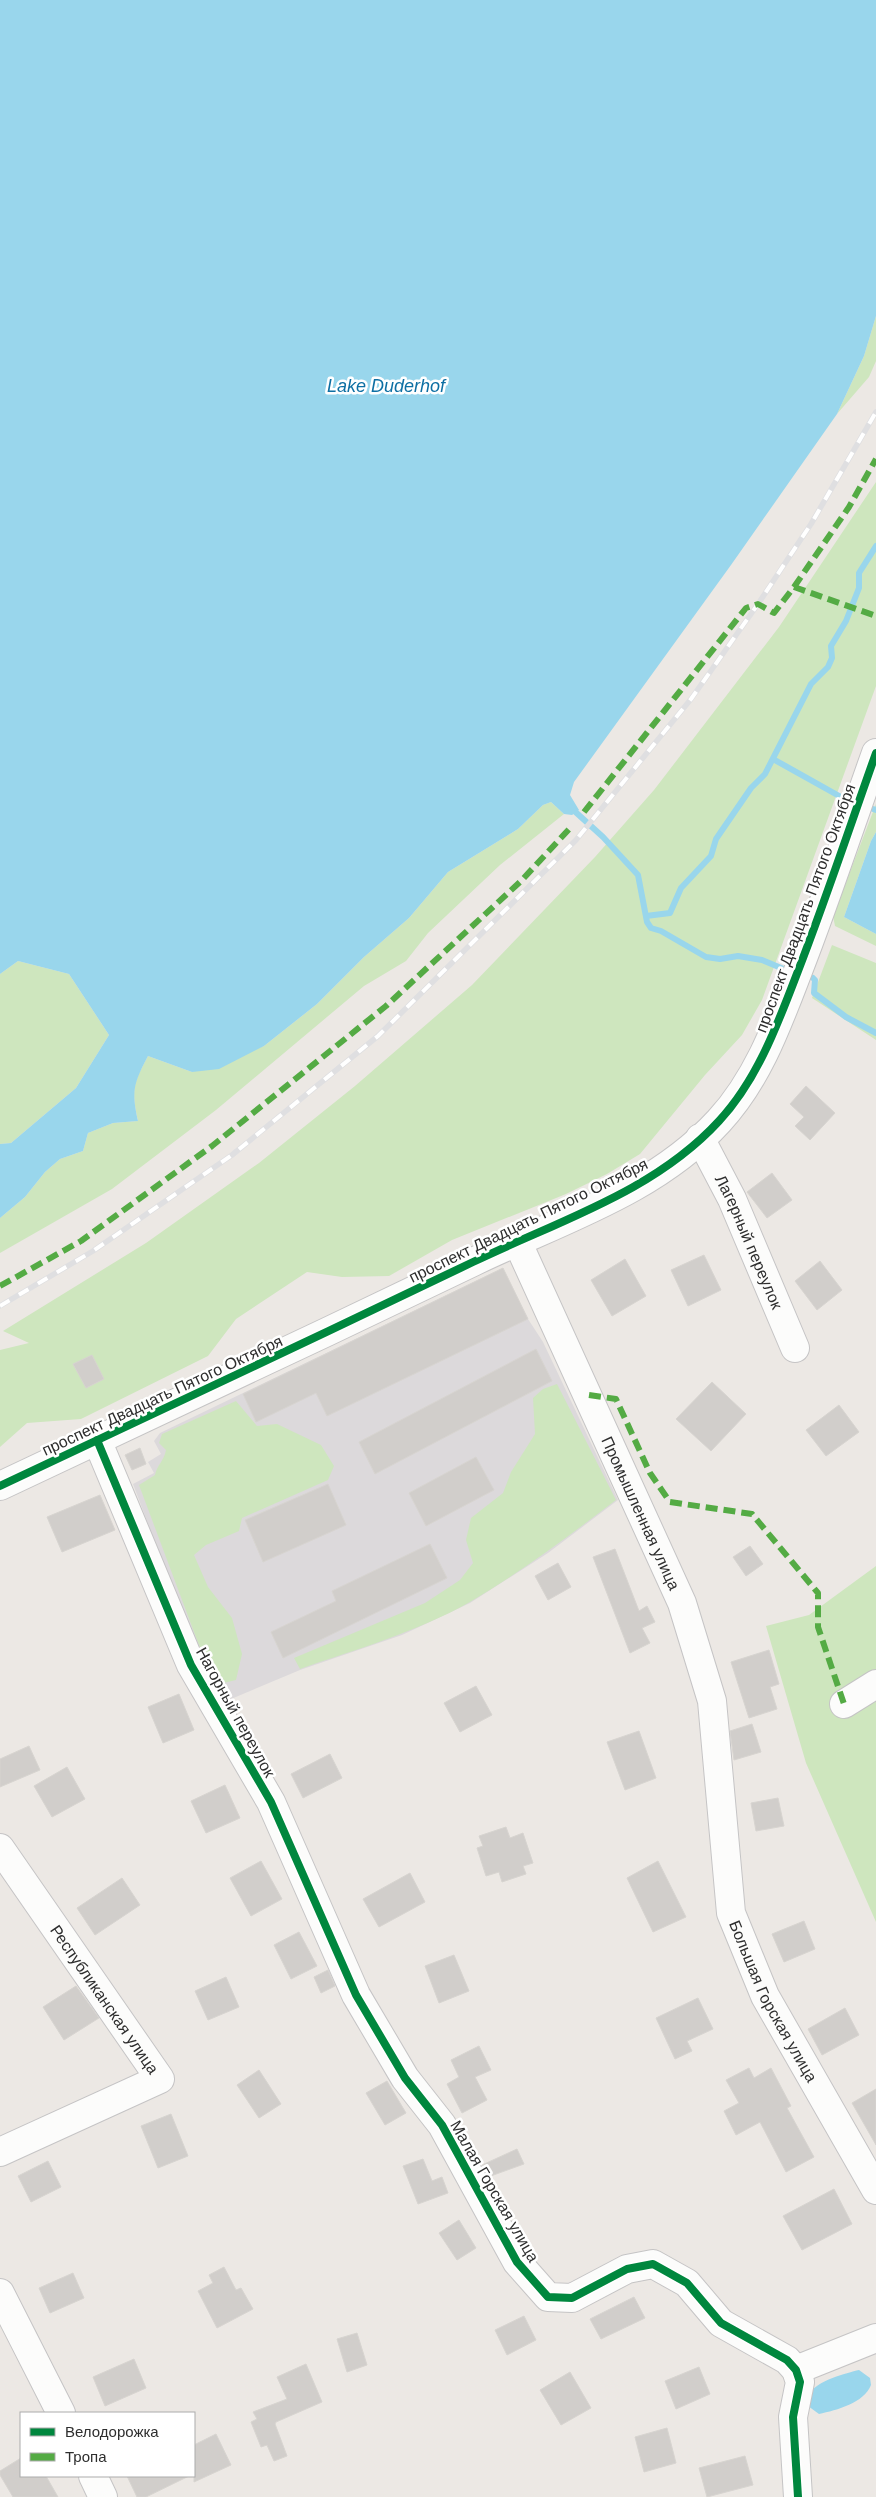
<svg xmlns="http://www.w3.org/2000/svg" width="876" height="2497" font-family="Arial,sans-serif">
  <style>
    .industrial { fill: #dcd9db }
    .green { fill: #cee6be }
    .water { fill: #99d6ec }
    .lines { fill: none; stroke-linecap: round; stroke-linejoin: round }
    .stream { stroke: #99d6ec; stroke-width: 6 }
    .building { fill: #d1cecb; stroke: #d7d4d0 }
    .minor-casing { stroke: #c5c4c5; stroke-width: 30 }
    .minor { stroke: #fcfcfb; stroke-width: 28 }
    .rail-casing { stroke: #dfdfe1; stroke-width: 5.5 }
    .rail { stroke: #fff; stroke-width: 4; stroke-dasharray: 11; stroke-linecap: butt }
    .quiet { stroke: #54ab44; stroke-width: 6; stroke-dasharray: 12 6; stroke-linecap: butt }
    .cycleway-casing { stroke: #fff; stroke-width: 11 }
    .cycleway { stroke: #00873e; stroke-width: 8 }
    .labels { text-anchor: middle; stroke-width: 5; stroke-linejoin: round; paint-order: stroke }
    .street-label { font-size: 16px; fill: #2e2e2e; stroke: #fff }
    .water-label { font-size: 18px; font-style: italic; fill: #0d6fa3; stroke: #fff }
  </style>
  <rect width="100%" height="100%" fill="#ece8e4"/>
  <path class="industrial" d="M503 1268 528 1319 543 1342 618 1500 548 1553 470 1603 402 1635 300 1670 224 1702 194 1645 133 1484 154 1473 148 1462 161 1454 154 1441 160 1433Z"/>
  <path class="green" d="M876 316V361L869 377 837 414 864 356Z
    M876 482V686L762 1000 742 1035 705 1075 640 1154 607 1174 566 1194 452 1240 389 1276 342 1277 307 1272 236 1319 208 1356 81 1419 27 1423 0 1447V1350L29 1343 3 1331 146 1243 259 1163 355 1086 472 985 595 857 654 790 779 627Z
    M551 802 564 814 500 865 428 933 406 961 364 986 216 1110 112 1189 0 1253V1218L25 1197 45 1172 60 1159 83 1151 88 1133 113 1123 138 1121C131 1089 133 1084 148 1056L192 1072 264 1046 317 1004 364 957 409 918 448 872 518 829 543 805Z
    M876 804V832L871 841 844 917 876 934V946L835 926 833 916Z
    M832 945 876 963V1040L812 998Z
    M18 961 69 974 109 1035 76 1088 11 1143 0 1144V974Z
    M557 1384 616 1500C569 1536 521 1572 470 1602 417 1632 357 1649 300 1669L294 1658 425 1603 460 1580 473 1563 466 1540 471 1518 503 1493 511 1472 535 1434 533 1398 543 1389Z
    M236 1401 257 1426 277 1424 321 1445 334 1466 328 1480 242 1518 239 1531 206 1545 194 1555 208 1587 232 1618 242 1654 236 1680 219 1684 200 1648 139 1485 155 1475C157 1465 164 1461 166 1450L159 1443 162 1434Z
    M876 1566V1922L806 1763 766 1626 809 1615Z"/>
  <path class="water" d="M0 0H876V316L864 356 837 414 731 565 574 782 570 795 579 810 572 815 564 814 551 802 543 805 518 829 448 872 409 918 364 957 317 1004 264 1046 219 1069 192 1072 148 1056C134 1083 131 1090 138 1121L113 1123 88 1133 83 1151 60 1159 45 1172 25 1197 0 1218V1144L11 1143 76 1088 109 1035 69 974 18 961 0 974Z
    M876 832V934L844 917 871 841Z
    M859 2370 870 2378 871 2385C864 2403 837 2410 819 2414L808 2406C809 2403 808 2397 810 2394 815 2381 847 2373 859 2370Z"/>
  <g class="lines">
    <path class="stream" d="M773 759 841 797
      M570 807 603 837 638 875 647 922 651 928 661 931 706 957 720 959 738 956 762 960 786 970
      M873 809 876 810
      M646 916 670 913 681 888 711 856 716 839 751 788 765 774 811 684 828 667 832 658 831 646 846 621 859 588V573L876 546
      M813 978 815 980 814 993 846 1017 876 1033"/>
  </g>
  <path class="building" d="M806 1086 835 1113 810 1140 795 1126 804 1117 790 1104Z
    M772 1173 792 1200 767 1218 747 1192Z
    M704 1255 721 1290 688 1306 671 1270Z
    M625 1259 646 1296 612 1316 591 1280Z
    M820 1261 842 1290 817 1310 795 1281Z
    M503 1268 528 1319 327 1416 316 1393 256 1422 243 1394Z
    M536 1349 552 1381 375 1474 359 1442Z
    M92 1355 104 1379 86 1388 73 1364Z
    M712 1382 746 1414 711 1451 676 1419Z
    M839 1405 859 1432 826 1456 806 1430Z
    M140 1448 146 1464 132 1470 125 1455Z
    M476 1457 494 1490 426 1526 409 1493Z
    M328 1484 346 1525 263 1562 245 1520Z
    M100 1495 115 1530 62 1552 47 1517Z
    M430 1544 447 1578 283 1658 271 1632 336 1601 332 1591Z
    M750 1546 763 1564 746 1576 733 1557Z
    M615 1549 639 1611 647 1606 655 1622 642 1628 650 1643 630 1653 593 1557Z
    M558 1563 571 1587 548 1600 535 1576Z
    M769 1650 779 1684 770 1687 777 1709 749 1718 731 1662Z
    M476 1686 492 1715 460 1732 444 1703Z
    M179 1694 194 1730 163 1743 148 1707Z
    M752 1724 761 1752 734 1760 730 1731Z
    M639 1731 656 1778 625 1790 607 1742Z
    M29 1746 40 1770 0 1787V1759Z
    M330 1754 342 1778 303 1798 291 1774Z
    M67 1767 85 1799 52 1817 34 1786Z
    M225 1785 240 1818 206 1833 191 1801Z
    M778 1798 784 1826 756 1831 751 1803Z
    M506 1827 510 1838 523 1833 533 1863 523 1866 526 1874 502 1882 499 1872 486 1876 477 1848 483 1846 479 1836Z
    M261 1861 282 1899 251 1916 230 1878Z
    M658 1861 686 1917 653 1932 627 1878Z
    M410 1873 425 1902 379 1927 363 1899Z
    M122 1878 140 1905 95 1935 77 1908Z
    M804 1921 815 1949 784 1962 772 1934Z
    M299 1932 317 1966 291 1979 274 1945Z
    M454 1955 469 1991 439 2003 425 1966Z
    M328 1970 335 1986 321 1993 314 1977Z
    M226 1977 239 2007 208 2020 195 1991Z
    M76 1986 99 2018 64 2040 43 2007Z
    M698 1998 713 2029 687 2041 692 2051 675 2059 656 2018Z
    M845 2008 859 2035 822 2055 808 2029Z
    M479 2046 491 2070 475 2077 487 2100 462 2113 447 2084 459 2077 451 2060Z
    M749 2068 754 2078 771 2068 791 2106 787 2108 814 2157 786 2172 760 2122 736 2135 724 2111 739 2103 726 2080Z
    M259 2070 281 2104 259 2118 237 2085Z
    M387 2081 406 2113 385 2125 366 2093Z
    M876 2089V2145L852 2103Z
    M171 2114 188 2156 158 2168 141 2126Z
    M517 2149 524 2164 488 2177 482 2165Z
    M423 2159 432 2181 442 2177 448 2193 418 2204 403 2166Z
    M48 2161 61 2187 31 2202 18 2176Z
    M834 2189 852 2224 802 2250 783 2216Z
    M459 2220 476 2248 457 2260 439 2233Z
    M224 2267 236 2290 241 2288 253 2309 217 2328 198 2291 213 2283 209 2275Z
    M73 2273 84 2298 50 2313 39 2288Z
    M634 2297 645 2318 601 2339 590 2319Z
    M524 2316 536 2340 507 2355 495 2330Z
    M357 2333 367 2365 347 2372 337 2339Z
    M134 2359 146 2388 105 2406 93 2377Z
    M306 2364 322 2402 276 2422 275 2424 287 2456 274 2461 267 2445 261 2447 251 2422 257 2419 253 2412 287 2399 277 2377Z
    M699 2367 710 2394 676 2409 665 2381Z
    M570 2372 591 2408 561 2425 540 2390Z
    M667 2428 676 2463 644 2472 635 2437Z
    M216 2434 231 2465 194 2482V2445Z
    M745 2456 753 2485 707 2497 699 2468Z
    M21 2458V2476H46L58 2497H13L0 2475V2471Z
    M127 2476H189L146 2497H137Z"/>
  <g class="lines">
    <g class="minor-casing">
      <g id="minor">
        <path id="s1" d="M700 1138 732 1199 795 1348"/>
        <path id="s2" d="M517 1241 682 1603 712 1701 731 1913 765 1996 876 2190"/>
        <path d="M97 1440 191 1665 271 1802 356 1995 405 2078 442 2125 517 2262 548 2297 572 2298 627 2269 653 2264 687 2283 721 2323 787 2360 796 2370 800 2382 793 2417 798 2497"/>
        <path d="M0 1486C158 1411 316 1338 473 1262 558 1221 654 1192 719 1121 758 1079 778 1023 798 971 826 899 850 826 876 753"/>
        <path d="M844 1704 876 1684"/>
        <path id="s3" d="M0 1848 160 2079 0 2152"/>
        <path d="M0 2293 61 2413"/>
        <path d="M796 2370 876 2338"/>
        <path d="M93 2476 103 2497"/>
      </g>
    </g>
    <use href="#minor" class="minor"/>
    <g class="rail-casing">
      <path id="rail" d="M0 1306 93 1251 232 1155 378 1036 576 840 691 699 758 604 811 524 876 412"/>
    </g>
    <use href="#rail" class="rail"/>
    <path class="quiet" d="M794 587 849 507 876 459
      M584 812 746 608 758 604 774 613 794 587 876 616
      M0 1286 81 1241 212 1146 386 1006 521 881 572 826
      M589 1395 616 1399 650 1473 670 1502 752 1514 818 1593V1627L844 1704"/>
    <g class="cycleway-casing">
      <path id="cycleway" d="M97 1440 191 1665 271 1802 356 1995 405 2078 442 2125 517 2262 548 2297 572 2298 627 2269 653 2264 687 2283 721 2323 787 2360 796 2370 800 2382 793 2417 798 2497
        M0 1486C158 1411 316 1338 473 1262 558 1221 654 1192 719 1121 758 1079 778 1023 798 971 826 899 850 826 876 753"/>
    </g>
    <use href="#cycleway" class="cycleway"/>
  </g>
  <g class="labels">
    <g class="street-label">
      <text transform="translate(805 908) rotate(-70)" y="6">проспект Двадцать Пятого Октября</text>
      <text transform="translate(528 1220) rotate(-26)" y="6">проспект Двадцать Пятого Октября</text>
      <text dy="6" stroke="none"><textPath href="#s1" startOffset="115">Лагерный переулок</textPath></text>
      <text transform="translate(162 1395) rotate(-25)" y="6">проспект Двадцать Пятого Октября</text>
      <text dy="6" stroke="none"><textPath href="#s2" startOffset="299">Промышленная улица</textPath></text>
      <text transform="translate(236 1712) rotate(61)" y="6">Нагорный переулок</text>
      <text dy="6" stroke="none"><textPath href="#s3" startOffset="184">Республиканская улица</textPath></text>
      <text dy="6" stroke="none"><textPath href="#s2" startOffset="811">Большая Горская улица</textPath></text>
      <text transform="translate(495 2191) rotate(60)" y="6">Малая Горская улица</text>
    </g>
    <g class="water-label">
      <text x="386" y="392">Lake Duderhof</text>
    </g>
  </g>
  <rect x="20" y="2412" width="175" height="65" fill="#ffffff" stroke="#ababab"/>
  <rect x="30" y="2428" width="25" height="8" fill="#00873e" stroke="#ababab"/>
  <text x="65" y="2437" font-size="15" fill="#2e2e2e">Велодорожка</text>
  <rect x="30" y="2453" width="25" height="8" fill="#54ab44" stroke="#ababab"/>
  <text x="65" y="2462" font-size="15" fill="#2e2e2e">Тропа</text>
</svg>
